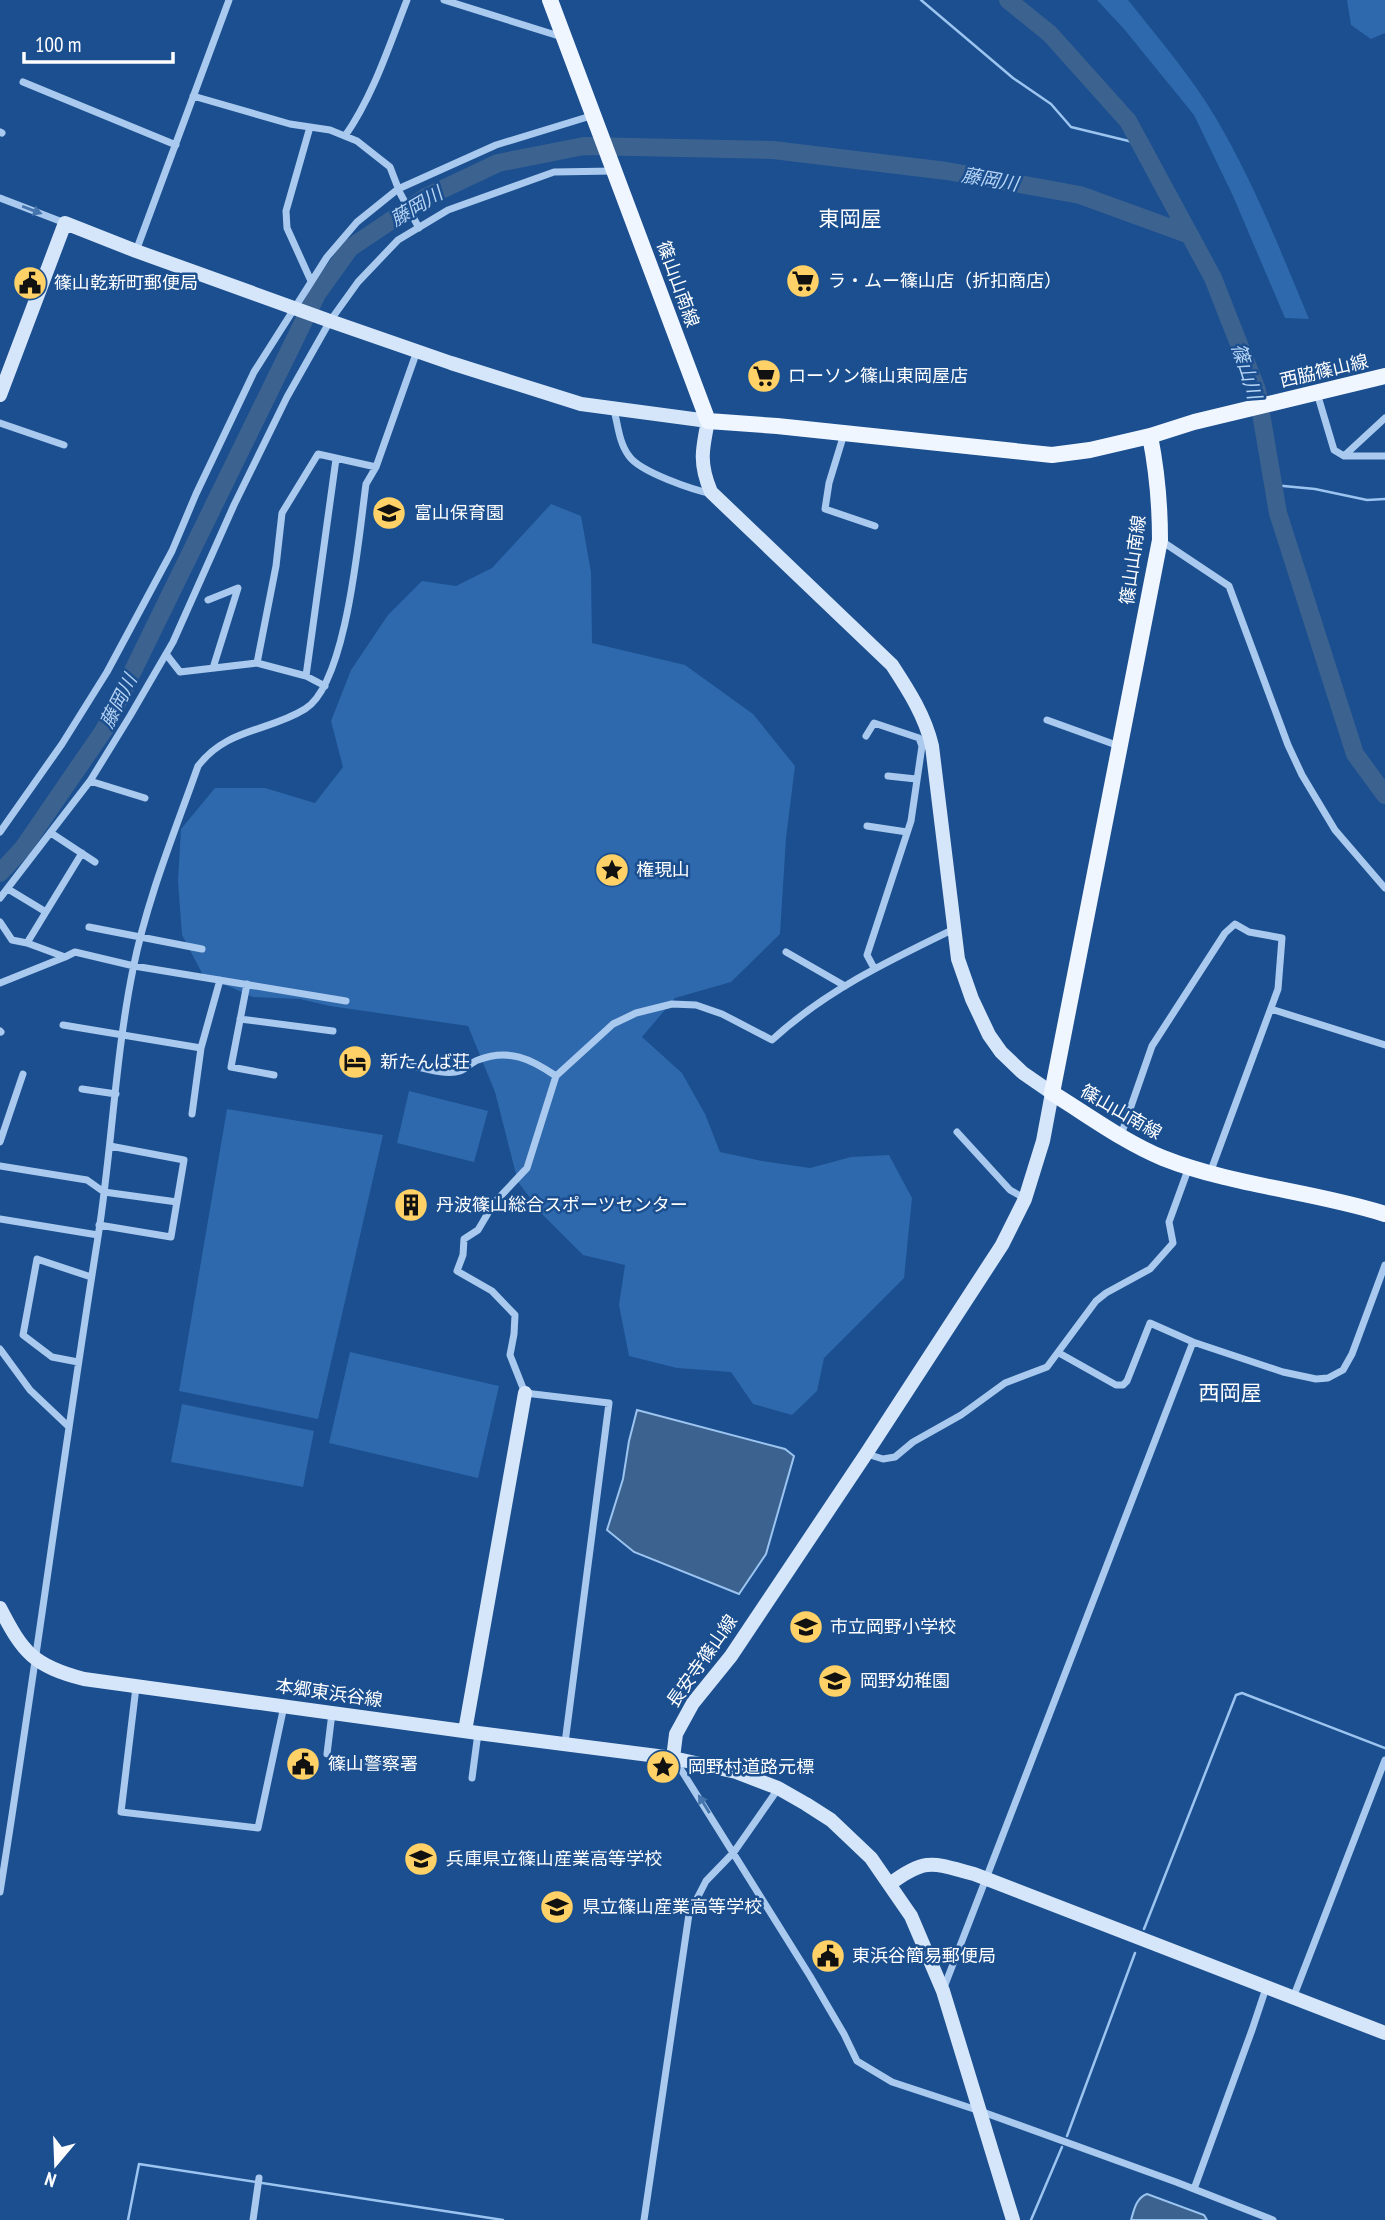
<svg xmlns="http://www.w3.org/2000/svg" width="1385" height="2220" font-family="'PT Sans Narrow','Noto Sans JP',sans-serif">
  <style>
    .green { fill: #2e69ad }
    .water { fill: #3c6290; stroke: #9cc4f0; stroke-width: 2 }
    .lines { fill: none; stroke-linecap: round; stroke-linejoin: round }
    .stream { stroke: #9cc4f0; stroke-width: 2.5 }
    .river { stroke: #3c6290; stroke-width: 18 }
    .street { stroke: #a9c9ee; stroke-width: 7 }
    .secondary { stroke: #d6e6fa; stroke-width: 14 }
    .primary { stroke: #f0f6ff; stroke-width: 16 }
    .oneway { fill: #4674ac }
    .labels { text-anchor: middle; stroke-width: 5; stroke-linejoin: round; paint-order: stroke }
    .poi-label { font-size: 18px; fill: #fff; stroke: #1b4f8f; text-anchor: start }
    .street-label { font-size: 18px; fill: #fff; stroke: #1b4f8f }
    .water-label { font-size: 19px; font-style: italic; fill: #b5d3f5; stroke: #1b4f8f }
    .quarter-label { font-size: 21px; fill: #fff; stroke: #1b4f8f }
  </style>
  <rect width="100%" height="100%" fill="#1b4f8f"/>
  <path class="green" d="M1097 0H1128C1159 39 1192 77 1217 120 1254 183 1281 252 1309 319L1285 318 1233 196 1194 115 1124 29Z
    M1347 0H1385V33L1371 39 1351 25Z
    M551 504 581 516 591 572 592 643 685 665 753 714 795 766 786 838 780 934 731 982 675 998 642 1037 682 1073 705 1114 720 1152 762 1161 810 1168 851 1157 889 1155 912 1198 904 1278 824 1358 817 1391 792 1415 753 1404 731 1372 677 1368 629 1356 619 1305 625 1265 583 1255 544 1216 518 1182 495 1092 468 1026 330 1006 300 999 253 997 203 975 182 935 178 881 181 829 215 788H265L315 803 343 767 331 721 351 670 388 615 422 581 456 586 492 568Z
    M409 1091 488 1111 474 1162 397 1143Z
    M227 1109 383 1135 318 1419 179 1391Z
    M350 1352 499 1386 478 1478 329 1443Z
    M182 1404 314 1431 303 1487 171 1462Z"/>
  <path class="water" d="M637 1410 785 1449 794 1456 766 1554 739 1594 634 1552 607 1530 623 1479 629 1441Z
    M1147 2194 1204 2215 1207 2220H1131C1134 2210 1136 2198 1147 2194Z"/>
  <g class="lines">
    <path class="stream" d="M921 0 1013 78 1051 104 1071 127 1141 144
      M1273 485 1315 489 1367 500 1385 499
      M1144 1929 1236 1695 1242 1693 1385 1748
      M1067 2136 1135 1953
      M128 2220 139 2164 503 2220
      M1031 2220 1062 2147"/>
    <path class="river" d="M1008 0 1050 34 1128 121 1213 278 1257 390 1278 513 1355 754 1385 795
      M0 873 23 848 104 730 317 294 350 248 426 197 498 163 584 146 773 150 947 171 1080 195 1190 235"/>
    <path class="street" d="M444 0 562 37
      M23 82 176 145
      M193 96 290 124 330 130 357 141 390 167 400 193 419 228
      M310 127 286 211 287 228 311 281
      M0 132 2 133
      M345 136C373 96 389 46 407 0
      M0 198 65 223
      M136 251 229 0
      M1317 393 1334 450 1344 456H1385
      M614 410C618 425 619 443 629 456 640 472 693 490 713 494
      M0 423 64 445
      M844 434 829 483 825 509 875 526
      M1345 455 1385 418
      M1160 540 1229 586 1288 745 1302 775 1335 830 1385 888
      M208 600 238 588 213 668
      M166 654 180 672 257 663 276 566 282 513 318 454 376 467
      M257 663 306 676 325 686
      M306 676 336 459
      M1047 720 1119 746
      M866 736 874 723 919 738 922 746
      M888 776 916 779
      M90 781 145 798
      M867 826 907 832
      M0 832 62 744 107 672 172 551 196 494 254 372 327 257 357 222 398 189 496 145 594 115
      M51 833 95 862
      M8 889 46 912
      M0 898 90 781 130 716 173 642 234 505 287 397 330 321 358 282 398 240 448 210 554 172 614 171
      M0 922 12 940 27 943 82 853
      M89 927 202 949
      M27 943 65 957 75 952 134 966 346 1001
      M786 952 845 986
      M874 968 867 955 911 821 922 746H931
      M0 983 65 957
      M247 984 231 1067 274 1075
      M1271 1009 1385 1045
      M240 1019 333 1031
      M63 1025 201 1048 220 980
      M0 1031 1 1032
      M405 1064C419 1067 446 1076 460 1071 466 1069 472 1062 478 1060 509 1048 531 1059 556 1076
      M82 1089 116 1094
      M192 1114 201 1048
      M957 1132 1010 1190 1024 1198
      M1121 1135 1152 1046 1225 933 1235 924 1249 932 1282 938 1278 989 1210 1173
      M0 1142 23 1074
      M0 1166 87 1180 104 1192 177 1202
      M0 1219 98 1235
      M99 1225 171 1237 184 1160 110 1146
      M0 1349 30 1390 68 1426
      M1059 1353 1116 1385H1123L1127 1381 1150 1323 1193 1342 1283 1372 1316 1379 1328 1378 1343 1370 1352 1354 1385 1265
      M78 1362 52 1357 23 1335 37 1259 91 1277
      M867 1454 883 1459 895 1457 913 1442 961 1415 1005 1383 1047 1367 1096 1301 1106 1293 1150 1269 1173 1243 1169 1222 1189 1167
      M136 1687 121 1812 258 1828 284 1706
      M565 1743 609 1403 525 1393 510 1355 514 1334 515 1315 492 1291 457 1271 463 1255 464 1239 478 1230 494 1203 527 1168 556 1076 613 1024 636 1013 672 1004 696 1005 722 1014 772 1040C825 991 890 960 954 929
      M327 1754 332 1713
      M675 1760 810 1976 844 2034 857 2061 892 2082 980 2111 1176 2182 1273 2220
      M472 1778 478 1733
      M0 1892C35 1674 63 1456 98 1237 112 1148 115 1058 133 969 147 899 174 834 198 766 227 728 268 732 305 709 347 684 359 533 366 484L376 467 417 351
      M943 1990 1193 1342
      M1293 1998 1385 1760
      M1194 2189 1252 2030 1266 1988
      M253 2220 259 2178
      M644 2220 689 1914 706 1881 734 1852 778 1789"/>
    <path class="secondary" d="M0 395 65 223 136 251 330 321 451 363 581 404 708 421C702 450 699 464 711 492L892 665C909 691 925 716 932 746L958 959 972 999 989 1035 1001 1052 1023 1073 1052 1093 1043 1141 1025 1199 1002 1245 866 1454 731 1656 693 1703 676 1734 673 1758
      M0 1608C23 1653 34 1666 84 1679L478 1733 673 1758 736 1772 778 1788 806 1804 831 1820 871 1858 911 1916 943 1991 1013 2220
      M465 1731 525 1393
      M890 1884C926 1857 933 1863 974 1874L1385 2033"/>
    <path class="primary" d="M550 0 708 421 777 426 1052 455 1090 450 1150 436 1194 422 1385 376
      M1150 436C1157 471 1160 504 1160 540L1052 1093C1088 1115 1124 1142 1163 1158 1234 1186 1312 1191 1385 1214"/>
  </g>
  <defs><path id="oneway-solid" d="M-6-.8H1V-3.2L6.5 0L1 3.2V.8H-6Z" transform="scale(1.75)"/></defs>
  <g class="oneway">
    <use href="#oneway-solid" transform="translate(32 210) rotate(21)"/>
    <use href="#oneway-solid" transform="translate(704 1804) rotate(-122)"/>
  </g>
  <defs>
    <g id="supermarket-disc" transform="scale(1.75)"><circle r="9.5" fill="#ffd166" stroke="#1b4f8f"/><path d="M-6-5.5h2.5l.6 2H6L4.5 2H-2.5L-4.4-4H-6ZM-1.5 3.2a1.3 1.3 0 1 0 .1 0ZM3 3.2a1.3 1.3 0 1 0 .1 0Z" fill="#111"/></g>
    <g id="civic-disc" transform="scale(1.75)"><circle r="9.5" fill="#ffd166" stroke="#1b4f8f"/><path d="M-.6-6.5H3V-4.5H.6V-3L4-1V1h2V6H-6V1h2V-1L-.6-3ZM-1.2 2.5V6h2.4V2.5Z" fill="#111"/></g>
    <g id="school-disc" transform="scale(1.75)"><circle r="9.5" fill="#ffd166" stroke="#1b4f8f"/><path d="M0-5L7-2L0 1L-7-2ZM-4 1L0 2.5L4 1V4Q0 6-4 4Z" fill="#111"/></g>
    <g id="sight-disc" transform="scale(1.75)"><circle r="9.5" fill="#ffd166" stroke="#1b4f8f"/><path d="M0-6L1.8-2.2L6-1.7L2.9 1.2L3.7 5.4L0 3.3L-3.7 5.4L-2.9 1.2L-6-1.7L-1.8-2.2Z" fill="#111"/></g>
    <g id="hotel-disc" transform="scale(1.75)"><circle r="9.5" fill="#ffd166" stroke="#1b4f8f"/><path d="M-6-4.5h1.5V1H6V5H4.5V3h-9V5H-6ZM-4 0a1.8 1.8 0 1 1 3.6 0ZM.5 0V-2.5h3Q6-2.5 6 0Z" fill="#111"/></g>
    <g id="building-disc" transform="scale(1.75)"><circle r="9.5" fill="#ffd166" stroke="#1b4f8f"/><path d="M-4-6H4V6H1V3H-1V6H-4ZM-2.5-4.3h1.7v1.8h-1.7ZM.8-4.3h1.7v1.8H.8ZM-2.5-1h1.7V.8h-1.7ZM.8-1h1.7V.8H.8Z" fill="#111"/></g>
  </defs>
  <g fill-rule="evenodd">
    <use href="#supermarket-disc" x="803" y="281"/>
    <use href="#civic-disc" x="30" y="283"/>
    <use href="#supermarket-disc" x="764" y="376"/>
    <use href="#school-disc" x="389" y="513"/>
    <use href="#sight-disc" x="612" y="870"/>
    <use href="#hotel-disc" x="355" y="1062"/>
    <use href="#building-disc" x="411" y="1205"/>
    <use href="#school-disc" x="806" y="1627"/>
    <use href="#school-disc" x="835" y="1681"/>
    <use href="#civic-disc" x="303" y="1764"/>
    <use href="#sight-disc" x="663" y="1767"/>
    <use href="#school-disc" x="421" y="1859"/>
    <use href="#school-disc" x="557" y="1907"/>
    <use href="#civic-disc" x="828" y="1956"/>
  </g>
  <g class="labels">
    <g class="poi-label">
      <text x="828" y="287">ラ・ムー篠山店（折扣商店）</text>
      <text x="54" y="289">篠山乾新町郵便局</text>
      <text x="788" y="382">ローソン篠山東岡屋店</text>
      <text x="414" y="519">富山保育園</text>
      <text x="636" y="876">権現山</text>
      <text x="380" y="1068">新たんば荘</text>
      <text x="436" y="1211">丹波篠山総合スポーツセンター</text>
      <text x="830" y="1633">市立岡野小学校</text>
      <text x="860" y="1687">岡野幼稚園</text>
      <text x="328" y="1770">篠山警察署</text>
      <text x="688" y="1773">岡野村道路元標</text>
      <text x="446" y="1865">兵庫県立篠山産業高等学校</text>
      <text x="582" y="1913">県立篠山産業高等学校</text>
      <text x="852" y="1962">東浜谷簡易郵便局</text>
    </g>
    <g class="street-label">
      <text transform="translate(678 284) rotate(70)" y="6">篠山山南線</text>
      <text transform="translate(1324 371) rotate(-13)" y="6">西脇篠山線</text>
      <text transform="translate(1133 560) rotate(-82)" y="6">篠山山南線</text>
      <text transform="translate(1121 1112) rotate(30)" y="6">篠山山南線</text>
      <text transform="translate(702 1661) rotate(-55)" y="6">長安寺篠山線</text>
      <text transform="translate(329 1693) rotate(8)" y="6">本郷東浜谷線</text>
    </g>
    <g class="water-label">
      <text transform="translate(990 179) rotate(10)" y="7">藤岡川</text>
      <text transform="translate(416 206) rotate(-31)" y="7">藤岡川</text>
      <text transform="translate(1247 371) rotate(72)" y="7">篠山川</text>
      <text transform="translate(118 701) rotate(-63)" y="7">藤岡川</text>
    </g>
    <g class="quarter-label">
      <text x="850" y="226">東岡屋</text>
      <text x="1230" y="1400">西岡屋</text>
    </g>
  </g>
  <g transform="translate(56 2164) rotate(199)" stroke="#1b4f8f" stroke-width="5" paint-order="stroke">
  <path d="M0-5L12 26L0 18L-12 26Z" fill="#ffffff"/>
  <text y="-10" font-size="19" font-weight="bold" text-anchor="middle" fill="#ffffff">N</text>
  </g>
  <path d="M24 52v10h149v-10" fill="none" stroke="#ffffff" stroke-width="3.5"/>
  <text x="35" y="52" font-size="21" fill="#ffffff" stroke="#1b4f8f" stroke-width="5" paint-order="stroke">100 m</text>
</svg>
